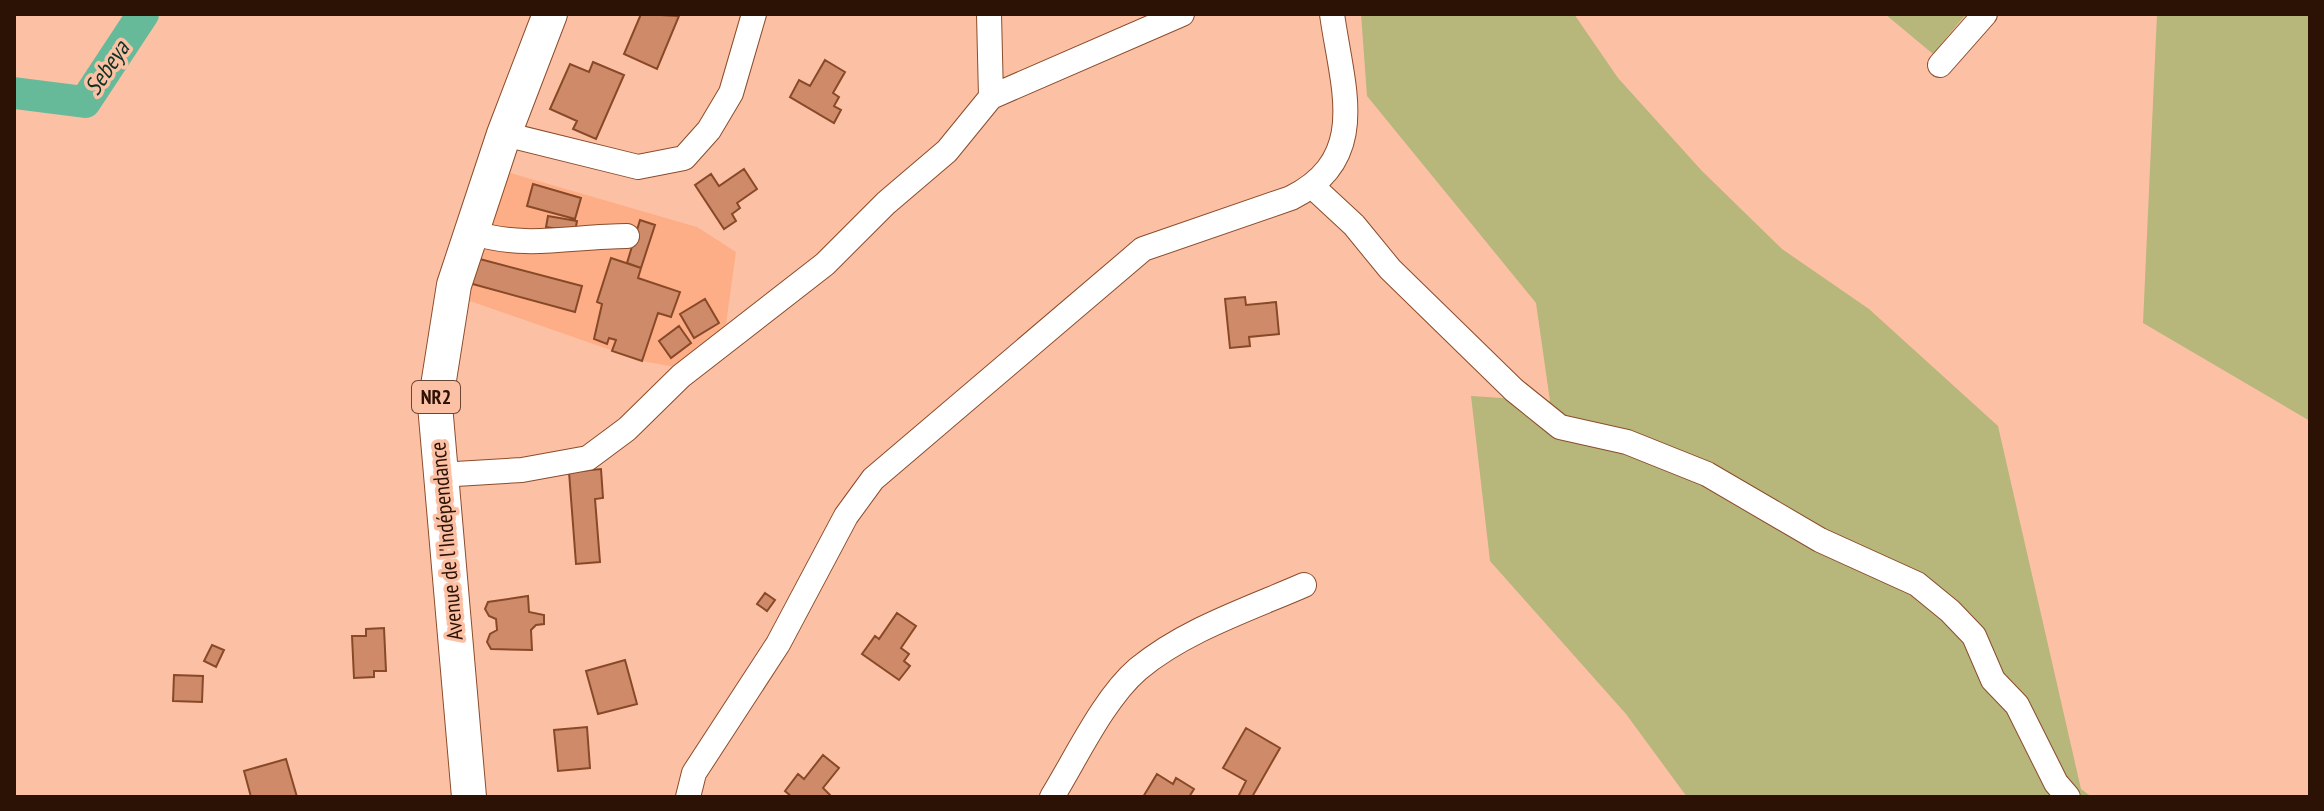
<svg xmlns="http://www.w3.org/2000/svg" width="2324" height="811" font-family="'PT Sans Narrow',sans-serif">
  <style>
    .built { fill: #feae87 }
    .green { fill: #b7b67b }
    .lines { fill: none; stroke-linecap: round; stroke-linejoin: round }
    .river { stroke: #66ba9a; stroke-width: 32 }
    .building { fill: #ce8a69; stroke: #884928; stroke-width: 2 }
    .minor-casing { stroke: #8b4c2b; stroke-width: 26 }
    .highway-casing { stroke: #8b4c2b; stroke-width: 36 }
    .minor { stroke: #fff; stroke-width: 24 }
    .highway { stroke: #fff; stroke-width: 34 }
    .labels { text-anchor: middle; stroke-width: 7; stroke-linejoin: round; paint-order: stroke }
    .shield { fill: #fcc1a5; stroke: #6a4635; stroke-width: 2 }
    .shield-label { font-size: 20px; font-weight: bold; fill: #2c1205 }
    .street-label { font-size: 22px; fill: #2c1205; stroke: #fcc1a5 }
    .water-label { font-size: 24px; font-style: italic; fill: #0c3326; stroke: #fcc1a5 }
  </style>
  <rect width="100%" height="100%" fill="#fcc1a5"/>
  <path class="built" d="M504 171 697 227 736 252 725 331 680 368 642 361 461 298Z"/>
  <path class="green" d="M1361 14H1574L1618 78 1702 171 1782 249 1869 309 1998 426 2081 789 2092 797H1687L1626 714 1490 561 1471 396 1550 401 1536 303 1367 96Z
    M1885 14H1966L1933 54Z
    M2157 14H2310V421L2143 323Z"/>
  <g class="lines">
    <path class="river" d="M14 93 85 102 143 14"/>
  </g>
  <path class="building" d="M641 14 679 16 657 69 624 54Z
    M825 60 845 72 833 93 839 97 834 106 841 110 834 123 790 97 799 80 810 86Z
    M593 62 624 75 596 139 573 129 577 121 550 109 570 64 589 72Z
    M744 169 757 189 737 203 740 208 732 214 736 221 724 229 695 185 711 174 719 186Z
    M533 184 581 198 575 219 527 206Z
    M548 216 577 221 575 232 546 227Z
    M640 220 655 225 641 268 627 263Z
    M476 258 582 286 575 312 469 283Z
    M611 258 641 268 638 278 680 292 671 317 658 313 642 361 612 351 616 340 609 338 607 344 594 339 602 304 597 302Z
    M1245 297 1246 305 1276 302 1279 334 1249 337 1250 346 1230 348 1225 299Z
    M705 299 719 323 694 338 680 314Z
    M679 326 691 343 671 358 659 341Z
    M601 469 603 498 595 499 600 562 576 564 569 472Z
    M765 593 775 600 767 611 757 604Z
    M528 596 529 612 544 615V624L536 625 531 630 532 650 491 649 487 642 490 634 497 630 496 619 489 616 485 609 488 602Z
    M897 613 916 626 901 648 909 654 904 661 910 666 899 680 862 654 875 636 879 639Z
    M384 628 386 671H374V677L354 678 352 636H366V629Z
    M212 645 224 650 216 667 204 661Z
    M625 660 637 704 598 714 586 671Z
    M174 675 203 676 202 702 173 701Z
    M587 727 590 768 558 771 554 730Z
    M1246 728 1280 748 1252 797H1238L1246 781 1223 768Z
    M823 755 839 768 823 788 830 795 828 797H792L785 791 798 774 804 779Z
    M286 759 297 797H251L244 771Z
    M1157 774 1173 784 1176 778 1194 789 1189 797H1143Z"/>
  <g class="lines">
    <g class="minor-casing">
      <path id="minor" d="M989 14 991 97
        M1940 65 1985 14
        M504 134 638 167 684 158 709 130 731 93 754 14
        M1313 187 1354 225 1390 269 1514 390 1560 427 1627 442 1707 474 1820 540 1917 584 1950 611 1974 636 1993 680 2017 705 2056 783 2068 797
        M471 232C525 250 573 236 627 236
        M439 475 522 470 588 458 627 429 681 376 825 264 886 203 947 151 991 97 1182 14
        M688 797 694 773 778 644 846 516 873 479 1143 249 1291 198C1371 158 1342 87 1332 14
        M1052 797C1076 758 1104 698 1138 669 1185 630 1249 609 1304 585"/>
    </g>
    <g class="highway-casing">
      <path id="highway" d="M469 797 435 405 454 285 504 134 550 14"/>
    </g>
    <use href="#minor" class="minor"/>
    <use href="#highway" class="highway"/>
  </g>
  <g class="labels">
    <rect class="shield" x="412" y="381" width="48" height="32" rx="6"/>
    <g class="shield-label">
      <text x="436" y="404">NR2</text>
    </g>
    <g class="street-label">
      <text transform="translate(446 541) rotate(-95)" y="8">Avenue de l'Indépendance</text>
    </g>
    <g class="water-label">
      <text transform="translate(107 68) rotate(-56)" y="8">Sebeya</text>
    </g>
  </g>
  <rect width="2324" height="811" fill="none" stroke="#2c1205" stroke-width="32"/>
</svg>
